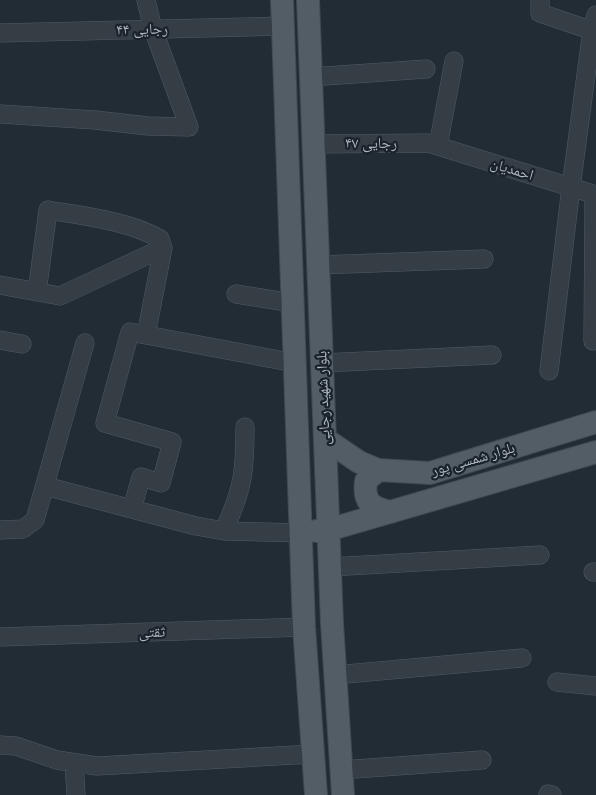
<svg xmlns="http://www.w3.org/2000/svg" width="596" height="795" font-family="'Space Grotesk','Noto Naskh Arabic',sans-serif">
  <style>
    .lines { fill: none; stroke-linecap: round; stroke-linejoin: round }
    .minor-casing { stroke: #525b63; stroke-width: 19 }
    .major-casing { stroke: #414952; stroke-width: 24 }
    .minor { stroke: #353d45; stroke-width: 18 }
    .major { stroke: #535d65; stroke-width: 22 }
    .labels { text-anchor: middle; stroke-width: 4.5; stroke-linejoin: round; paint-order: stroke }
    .street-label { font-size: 15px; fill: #afb8c2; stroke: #1a222a }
  </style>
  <rect width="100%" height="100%" fill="#222c34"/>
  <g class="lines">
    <g class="minor-casing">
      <path id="minor" d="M540 0V13L596 32
        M0 33 283 26
        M311 77 426 69
        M0 114 95 120 148 126 189 127 153 29 146 0
        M314 144 428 143 596 195
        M438 146 454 61
        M318 265 484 259
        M0 285 60 296 163 248
        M37 292 48 210C83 216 129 221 160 239L163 248 146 335
        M236 294 293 303
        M0 340 22 344
        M593 341 594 195
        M322 363 492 355
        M549 371 571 187 592 30 596 15
        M45 486 196 526 224 531 300 533
        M132 509 141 477 161 483 172 442 105 423 130 332 295 363
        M0 530 23 529 35 520 85 343
        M224 531C231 514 239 497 242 478 245 461 245 444 245 427
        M330 567 540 555
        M593 572H596
        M0 637 304 627
        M335 675 522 658
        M557 682 596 686
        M0 745 16 746 57 760 97 766 313 754
        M74 763 76 795
        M341 770 482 760
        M548 794 552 795"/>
    </g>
    <g class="major-casing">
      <path id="major" d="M282 0 304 627 316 795
        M308 0 332 623 343 795
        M325 439 359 462 378 470 430 473 596 422
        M378 470 366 481C363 503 372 508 391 512
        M316 531 328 530 596 452"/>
    </g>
    <use href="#minor" class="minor"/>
    <use href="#major" class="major"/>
  </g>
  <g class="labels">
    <g class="street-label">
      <text transform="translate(142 29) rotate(-1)" y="5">رجایی ۴۴</text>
      <text x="371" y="148">رجایی ۴۷</text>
      <text transform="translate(512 169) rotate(17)" y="5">احمدیان</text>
      <text transform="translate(323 398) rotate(-92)" y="5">بلوار شهید رجایی</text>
      <text transform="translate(473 459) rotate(-16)" y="5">بلوار شمسی پور</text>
      <text transform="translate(152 632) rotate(-2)" y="5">ثقتی</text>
    </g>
  </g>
</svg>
